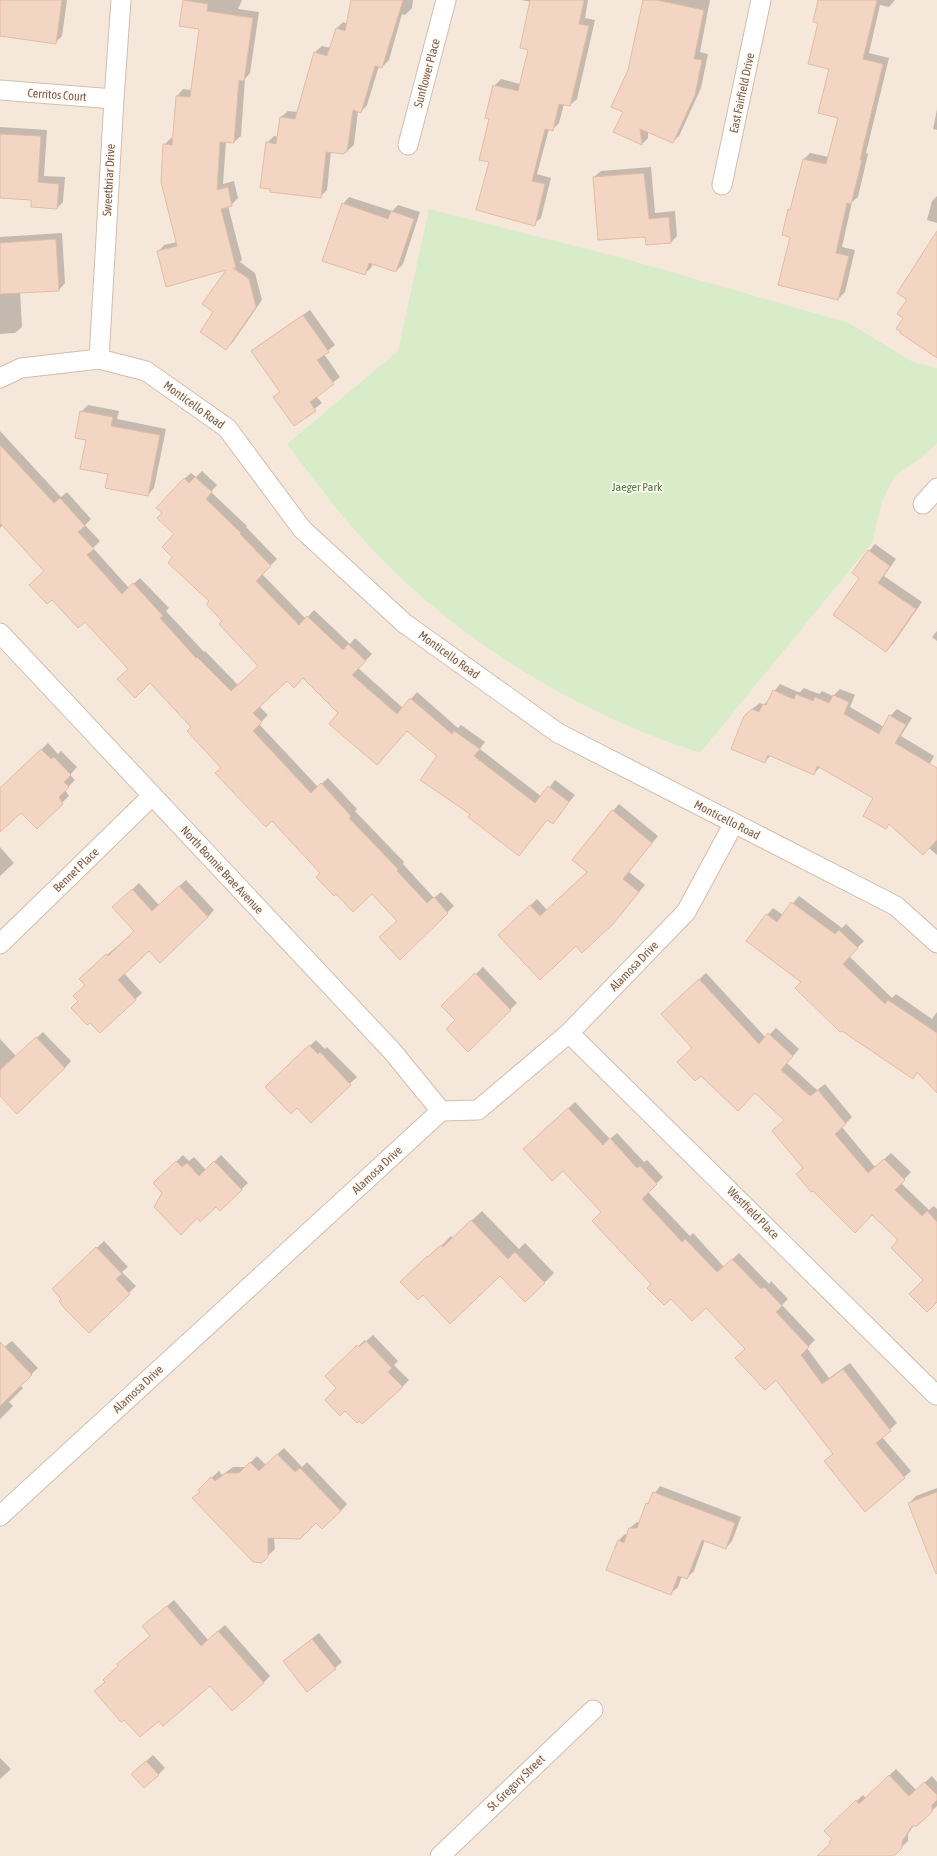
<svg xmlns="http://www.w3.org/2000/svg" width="937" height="1856" font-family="'Asap Condensed',sans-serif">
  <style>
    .residential { fill: #f5e8da }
    .green { fill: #d8ecc9 }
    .shadow { fill: #0003 }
    .building { fill: #f3d5c3; stroke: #e6bba3 }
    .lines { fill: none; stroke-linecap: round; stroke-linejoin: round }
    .minor-casing { stroke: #d1beb0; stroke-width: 21 }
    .minor { stroke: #fff; stroke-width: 19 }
    .labels { text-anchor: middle; stroke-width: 3.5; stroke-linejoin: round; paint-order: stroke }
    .street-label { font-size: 12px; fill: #7a5c4d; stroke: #fffaf3 }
    .park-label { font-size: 12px; fill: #537a41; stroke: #fffaf3 }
  </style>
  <rect width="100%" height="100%" fill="#fdf6ec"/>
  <path class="residential" d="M0 0H937V1856H0Z"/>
  <path class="green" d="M429 209 626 259 849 323 913 362 937 368V443L922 457 894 477 882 501 872 543 700 753C679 745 658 739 638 730 539 689 441 624 368 545 339 513 313 479 287 444L398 351Z"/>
  <path class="shadow" d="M1 0H67L62 36 56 42 0 35Z
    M184 0H242L238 9 259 12 250 73 245 79 241 136 234 142H226L223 184 234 181 238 198 231 205 228 206 242 260 240 262 255 273 262 300 233 342 226 349 215 312 229 269 158 252 164 245 177 242 164 145 171 138H174L177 96 183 89 191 90 200 29 180 26Z
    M352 0H413L412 8 405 15 402 14 389 60 382 67 379 66 367 105 361 112 358 111 354 145 347 151H331L327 190 320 197 267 143 274 136 278 137 281 117 288 111 298 112 315 52 322 46 331 48 336 29 343 22 348 24Z
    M521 0H588L585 18 595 20 577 99 570 105 564 104 559 123 552 130 549 129 537 174 551 178 541 218 534 224 490 118 494 86 501 79 520 84 529 49 531 2Z
    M643 0H710L700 52 708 54 701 88 679 136 672 142 648 131V138L642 144 624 111 629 70Z
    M819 0H895L889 7 880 5 869 53 889 58 866 153 868 154 858 197 852 202 842 247 855 250 845 292 838 299 791 236 789 210 792 206 804 159 810 153 829 157 840 118 819 22Z
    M937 109V130L933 129Z
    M0 127 47 130 44 176 65 177 63 202 57 208 32 199 0 197Z
    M651 167 655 213 675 211 677 236 671 242 646 236 594 177 601 171Z
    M937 196V223L927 220 932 201Z
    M349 197 392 211 398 205 420 212 403 264 396 271 373 263 371 268 364 274 343 204Z
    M62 233 65 283 59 290 20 292 22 327 15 333 0 334V237Z
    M310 310 335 345 324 354 340 377 316 396 322 403 294 425 275 397 281 391 252 351 259 345Z
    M88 405 119 411 117 419 166 429 154 488 148 495 109 474 81 412Z
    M0 431 61 497 67 492 91 519 85 525 100 541 93 548 129 588 140 578 169 608 166 611 204 652 205 651 238 685 259 666 174 557 176 534 163 513 184 479 191 473 196 477 202 471 217 485 211 492 247 526 246 527 277 559 262 574 306 619 314 610 350 644 355 638 372 654 358 668 403 708 417 692 458 728 461 725 485 742 480 749 542 797 555 780 575 795 553 822 548 819 519 854 471 814 438 756 407 730 340 713 304 677 287 680 259 706 268 715 259 724 318 787 328 778 357 809 355 811 404 862 403 864 434 898 441 892 454 906 400 958 398 921 372 893 321 873 222 768 192 727 150 682 3 525 0 528Z
    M875 544 896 559 884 576 922 602 893 644 886 651 860 577 869 551Z
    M937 631V641L932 637Z
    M780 684 798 692H800L804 688 819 694 822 691 833 696 840 689 855 695 850 707 884 727 890 716 897 709 912 718 901 736 934 756 927 769 937 778V855L929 848 890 823 885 828 874 798 820 767 814 774 771 755 765 762 752 709 760 703 764 705Z
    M48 743 58 754 61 751 77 767 70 775 75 780 65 790 69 796 37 827 22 811 0 831V790Z
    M619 804 658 836 629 872 645 885 619 916 576 945 506 929 537 899 547 910 588 872 613 811Z
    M0 847 14 863 0 876Z
    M186 880 214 910 208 917 149 950 124 973 142 993 100 1032 79 1001 86 985 87 972 135 931 114 907 139 883 159 905Z
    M799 896 842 928 846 924 864 941 849 956 892 998 896 994 932 1019 937 1012V1091L919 1071 913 1077 802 982 767 915 773 908 783 915Z
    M483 967 517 1003 468 1050 456 1020 443 1006Z
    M706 973 766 1038 776 1028 799 1049 787 1063 817 1090 825 1084 852 1117 842 1127 875 1167 891 1153 911 1172 901 1183 929 1210 934 1206 937 1209V1301L899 1240 873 1214 803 1168 773 1131 785 1120 755 1091 693 1048 669 1008Z
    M43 1032 71 1061 65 1068 0 1095V1039L16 1056Z
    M316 1040 325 1049 327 1047 357 1077 311 1121 273 1081Z
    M575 1102 610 1139 617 1133 644 1162 647 1160 663 1177 648 1192 690 1236 693 1233 724 1267 739 1253 769 1284 771 1281 788 1299 782 1305 815 1340 807 1348 829 1378 850 1363 897 1423 882 1437 911 1471 866 1510 825 1461 833 1454 776 1378 706 1306 671 1298 652 1284 603 1211 563 1169 531 1143Z
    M183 1155 189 1161 194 1157 206 1170 221 1155 248 1183 220 1210 216 1206 164 1192 155 1183Z
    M482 1211 519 1249 525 1243 554 1273 544 1283 500 1275 423 1294 402 1282 438 1247 439 1248 451 1236 453 1238Z
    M104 1241 128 1267 122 1272 136 1286 89 1332 54 1289Z
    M373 1335 398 1361 394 1365 409 1380 402 1387 337 1388 326 1376 365 1340 366 1341Z
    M12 1341 38 1368 20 1385 23 1388 9 1402 13 1406 0 1419V1348L1 1349Z
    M284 1448 302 1467 307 1462 347 1504 341 1511 274 1538 275 1549 261 1562 201 1491 206 1483 219 1471 222 1475 233 1467H246L257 1456 266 1465Z
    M660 1486 741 1517 732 1541 726 1548 705 1540 694 1571 687 1578 682 1576 678 1587 671 1593 618 1541 625 1534 627 1535 630 1528 637 1522H640L647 1504Z
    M937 1488V1557L909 1503 916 1496Z
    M174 1600 208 1640 225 1625 270 1676 263 1683 210 1685 159 1720 106 1682 151 1635 150 1620Z
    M319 1633 342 1662 335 1668 291 1655Z
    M153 1755 165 1768 158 1775 139 1768Z
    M0 1758 11 1769 0 1779Z
    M896 1769 916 1790 932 1776 937 1782V1806L917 1825H914L908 1834V1841L892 1856H824L834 1839 826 1831 863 1795 866 1798Z"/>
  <path class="building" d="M0 0H62L56 44 0 36Z
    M183 0 208 4 207 11 253 18 244 81 239 80 234 143 220 142 217 190 228 187 232 206 221 209 236 268H233L249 279 256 307 226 350 200 332 213 312 202 304 226 270 166 287 157 251 177 246 161 182 163 144 172 145 176 96 190 97 199 29 179 26Z
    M351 0H403L382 68 375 66 361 113 353 110 347 152H345L344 154 326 152 321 198 270 192V189L260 188 266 142 276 144 280 117 295 119 314 52 327 56 336 28 345 31Z
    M530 0H584L579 24 589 26 570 106 559 104 553 131 545 129 532 181 545 184 535 226 476 210 489 162 479 160 489 119 485 118 493 85 518 91 528 50 520 48Z
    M643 0H656L704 10 694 59 702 60 695 95 673 143 640 129 642 145 613 132 623 112 611 107 628 70Z
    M818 0H877L863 59 883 64 860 160H862L851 204 847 203 836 253 849 256 838 300 778 285 790 237 782 235 788 209 790 210 803 159 826 164 838 118 818 113 829 69 808 64 818 23 813 22Z
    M0 134 41 136 38 182 59 184 57 209 31 207V200L0 198Z
    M644 173 649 219 669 217 671 243 646 245 645 237 598 240 593 177Z
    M342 203 388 219 391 211 414 219 396 272 369 263 365 275 322 261Z
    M937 231V358L900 333 901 332 896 329 903 318 897 314 906 301V299L897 293Z
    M56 239 59 291 0 294V243Z
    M303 315 329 352 317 360 334 384 310 402 316 411 294 426 273 397 280 392 251 351Z
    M80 411 113 417 111 426 160 435 148 496 105 488 108 474 80 469 86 440 75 438Z
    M0 445 54 503 60 498 85 526 78 532 94 549 87 555 122 594 133 583 163 616 160 618 196 658 197 657 231 691 258 666 219 624 222 621 206 604 209 601 168 563 172 557 162 547 174 534 157 518 162 513 156 508 184 478 189 483 195 477 212 492 206 499 241 533 240 534 271 566 256 581 299 625 307 616 343 650 348 644 366 661 352 675 397 714 410 698 452 734 454 731 480 749 474 756 535 803 548 786 569 802 553 824 547 820 519 856 468 817 470 814 420 780 437 756 407 731 377 765 329 724 338 713 303 678 294 688 287 681 253 713 262 722 253 731 311 793 321 783 351 816 349 818 398 869 397 871 427 903 434 897 448 913 400 960 379 937 397 921 372 894 353 912 336 894 334 896 316 877 320 873 272 821 266 827 215 773 221 768 187 731 191 727 150 683 135 698 117 679 128 669 85 622 78 628 52 600 47 604 29 585 44 571 0 523Z
    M868 550 890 566 878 583 916 609 886 652 833 615 859 578 852 573Z
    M773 690 791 698 794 699 796 694 813 701 815 697 829 703 833 695 849 702 844 714 879 734 889 715 906 725 895 743 937 768V840L923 855 889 824 886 829 863 816 873 798 817 766 814 775 768 755 765 763 731 749 744 716 752 709 759 712 763 704 766 705Z
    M41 749 51 759 54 757 71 775 64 782 69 787 59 797 63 804 37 829 21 813 0 832V788Z
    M612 810 652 843 623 879 639 892 613 924 582 953 576 946 540 980 498 935 530 905 540 916 587 872 572 860Z
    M179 886 208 917 160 963 149 951 118 980 136 1000 100 1033 90 1023 87 1025 71 1008 78 1001 73 996 85 985 79 979 106 954 108 956 134 931 112 907 132 889 152 911Z
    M791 902 835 934 839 930 858 948 843 964 885 1004 888 1000 937 1033V1093L917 1072 913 1079 842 1031 840 1032 795 988 801 982 746 941 766 914 777 922Z
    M475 973 511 1010 468 1052 446 1029 455 1020 441 1006Z
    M699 979 759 1044 768 1033 793 1056 781 1070 810 1096 818 1090 846 1124 835 1134 868 1173 884 1159 905 1180 895 1190 922 1216 927 1211 937 1222V1302L927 1312 909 1294 923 1280 891 1248 898 1240 872 1215 855 1233 813 1191 811 1192 796 1174 803 1168 772 1131 784 1120 755 1093 738 1111 701 1076 695 1081 677 1062 692 1048 661 1014Z
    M36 1037 65 1068 17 1114 0 1096V1070Z
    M309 1045 318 1054 320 1052 351 1085 311 1123 297 1108 291 1114 265 1087Z
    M568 1108 603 1145 610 1138 637 1168 640 1166 657 1184 642 1199 682 1242 685 1239 717 1272 732 1259 761 1289 764 1287 782 1306 776 1312 809 1347 801 1355 822 1384 843 1369 891 1431 876 1443 905 1478 865 1512 824 1461 833 1454 776 1380 765 1390 735 1358 745 1349 706 1308 692 1321 671 1299 664 1305 647 1288 651 1284 592 1221 601 1212 563 1171 552 1181 523 1149Z
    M176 1161 182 1167 187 1163 199 1176 214 1161 242 1190 220 1211 216 1207 200 1222 197 1218 181 1235 154 1207 162 1193 153 1183Z
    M471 1220 508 1259 515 1252 545 1283 525 1302 500 1276 450 1324 423 1295 418 1300 400 1282 427 1256 428 1257 441 1245 443 1247Z
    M96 1247 122 1274 116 1279 130 1294 89 1333 64 1308 59 1301 61 1299 52 1289Z
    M366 1341 392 1368 388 1372 403 1387 362 1424 359 1421 357 1423 345 1411 340 1416 325 1400 336 1388 325 1376 357 1345 359 1347Z
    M0 1342 32 1375 0 1406Z
    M277 1454 295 1472 300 1468 341 1511 322 1529 316 1523 300 1539 268 1538V1557L262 1563 253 1562 192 1498 200 1492 198 1490 211 1477 215 1481 226 1473H239L250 1462 259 1471Z
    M653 1492 735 1523 726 1549 702 1540 687 1579 678 1576 671 1595 606 1570 618 1540 624 1543 629 1528H637L646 1503 648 1504Z
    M937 1492V1573L936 1574 908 1503Z
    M167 1606 201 1646 218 1631 264 1683 232 1711 210 1686 163 1726 159 1721 140 1737 124 1720 121 1722 94 1691 105 1682 103 1680 118 1666 117 1664 150 1636 142 1626Z
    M312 1639 336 1669 307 1692 283 1661Z
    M146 1761 159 1775 144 1788 131 1774Z
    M889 1775 909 1796 924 1782 937 1795V1800L932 1805V1812L917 1826H912L902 1842V1848L894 1856H817L830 1844 829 1842 832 1839 824 1831 856 1800 859 1804Z"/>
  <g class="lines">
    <g class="minor-casing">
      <path id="minor" d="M0 90 114 99
        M408 145 446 0
        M722 185 761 0
        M99 359 114 99 121 0
        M0 378 21 368 99 359 146 371 227 428 302 529 404 623 558 733 896 906 937 943
        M923 504 937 488
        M0 633 392 1051 441 1111
        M0 944 152 796
        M569 1033 936 1395
        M0 1516 441 1111 478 1110 569 1033 686 912 734 823
        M440 1856 593 1710"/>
    </g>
    <use href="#minor" class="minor"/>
  </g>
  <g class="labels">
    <g class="street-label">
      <text transform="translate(427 73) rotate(-75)" y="4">Sunflower Place</text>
      <text transform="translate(742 93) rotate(-78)" y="4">East Fairfield Drive</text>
      <text transform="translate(57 95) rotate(4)" y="4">Cerritos Court</text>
      <text transform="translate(109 180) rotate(-87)" y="4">Sweetbriar Drive</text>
      <text transform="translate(194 405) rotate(36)" y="4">Monticello Road</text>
      <text transform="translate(449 655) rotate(36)" y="4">Monticello Road</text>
      <text transform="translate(727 820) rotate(27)" y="4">Monticello Road</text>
      <text transform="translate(76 870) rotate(-44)" y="4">Bennet Place</text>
      <text transform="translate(222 870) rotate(47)" y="4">North Bonnie Brae Avenue</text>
      <text transform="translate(634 966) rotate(-46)" y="4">Alamosa Drive</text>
      <text transform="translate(377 1170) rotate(-43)" y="4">Alamosa Drive</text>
      <text transform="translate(753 1213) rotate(45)" y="4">Westfield Place</text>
      <text transform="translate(138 1389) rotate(-43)" y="4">Alamosa Drive</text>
      <text transform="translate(516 1783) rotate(-44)" y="4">St. Gregory Street</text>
    </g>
    <g class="park-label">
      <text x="637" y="491">Jaeger Park</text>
    </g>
  </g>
</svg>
